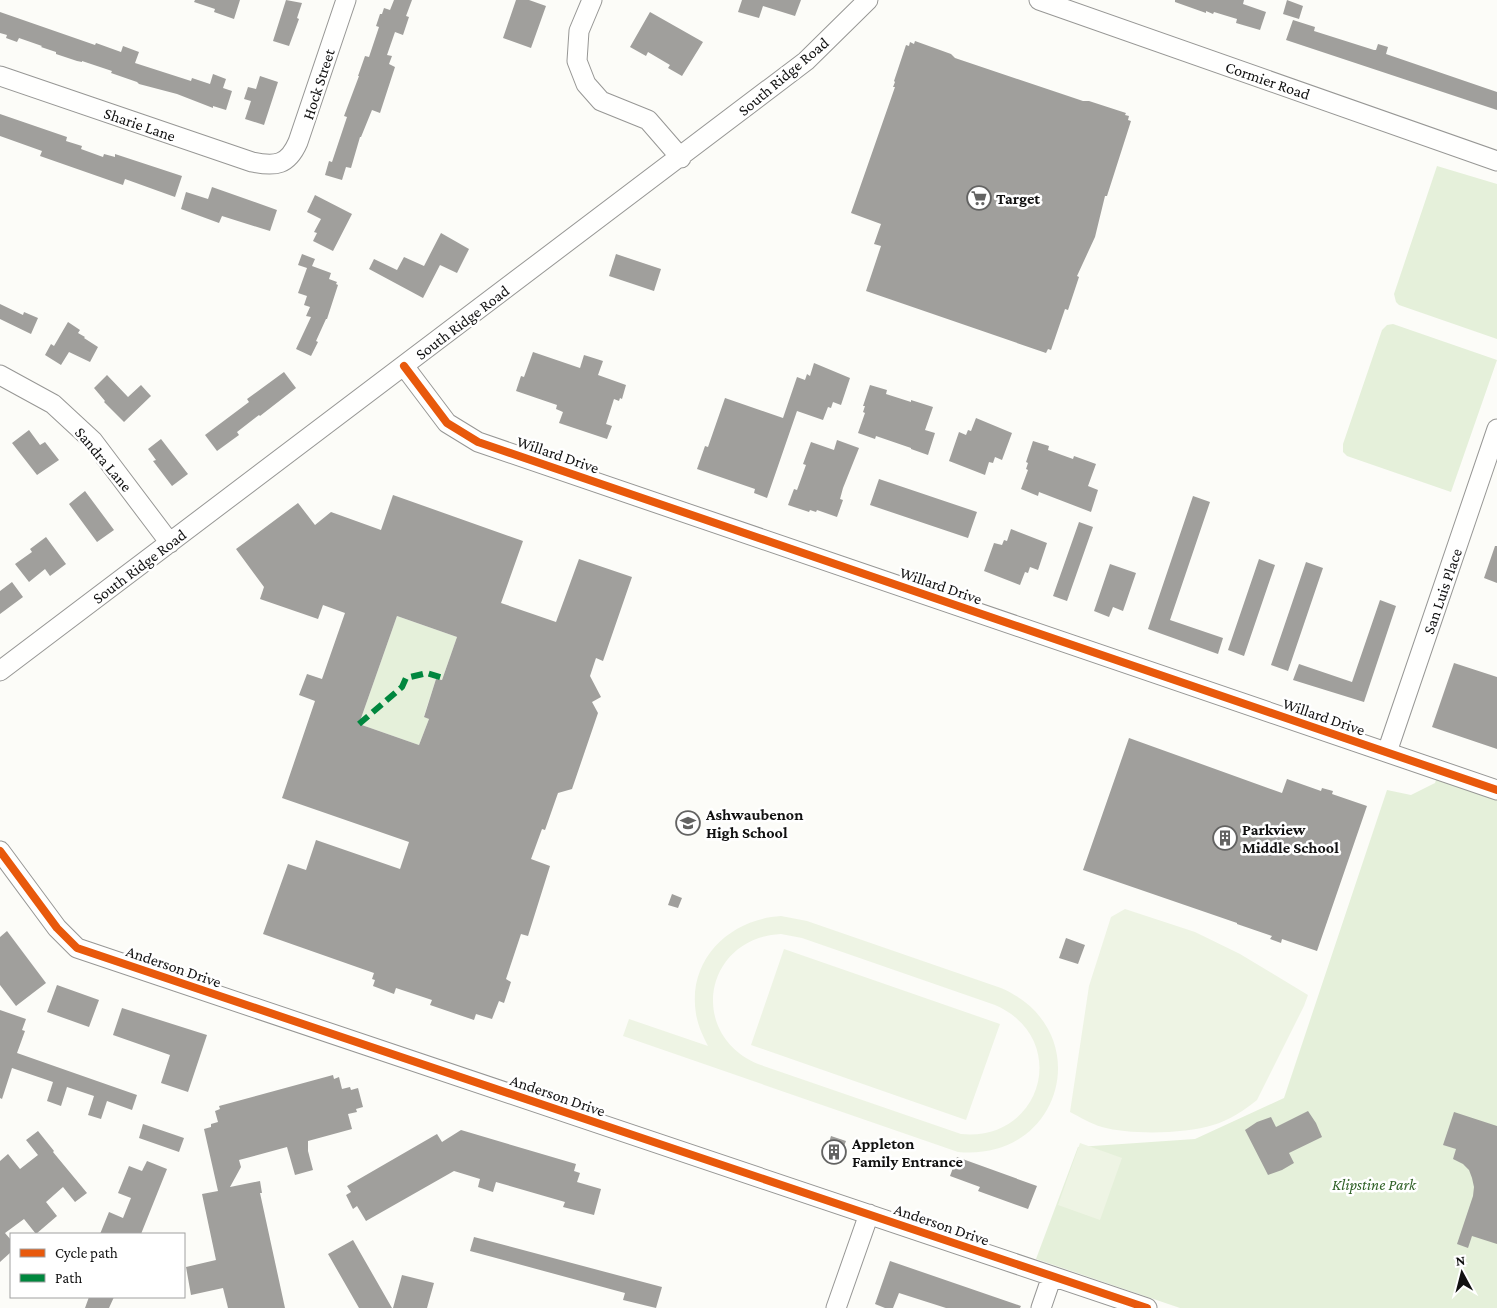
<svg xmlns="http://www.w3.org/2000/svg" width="1497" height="1308" font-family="'Crimson Pro',serif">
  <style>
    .green { fill: #e5f0da }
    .pitch { fill: #eef4e4; fill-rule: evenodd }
    .building { fill: #a09f9c; fill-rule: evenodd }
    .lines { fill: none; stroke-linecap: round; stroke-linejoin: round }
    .minor-casing { stroke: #979795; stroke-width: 21 }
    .minor { stroke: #fffffe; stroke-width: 19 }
    .quiet { stroke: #00873e; stroke-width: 6; stroke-dasharray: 12 6; stroke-linecap: butt }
    .cycleway-casing { stroke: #fff; stroke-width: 11 }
    .cycleway { stroke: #e8590c; stroke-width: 8 }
    .labels { text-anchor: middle; stroke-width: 5; stroke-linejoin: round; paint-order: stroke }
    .street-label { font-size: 16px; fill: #111; stroke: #fff }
    .poi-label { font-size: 16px; font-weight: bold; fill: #111; stroke: #fff; text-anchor: start }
    .park-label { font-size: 16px; font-style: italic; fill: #316228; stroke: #fff }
  </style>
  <rect width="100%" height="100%" fill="#fcfcf8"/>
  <path class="green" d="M1437 166 1497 184V339L1399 305 1396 302 1394 294Z
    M1393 324 1497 360 1451 492 1347 456 1343 452V444L1382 330 1387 325Z
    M397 616 457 637 442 680 436 679 424 716 429 719 419 745 359 724Z
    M1439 770 1497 790V1308H1180L1036 1259 1078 1147 1195 1139 1284 1098 1387 790 1411 795 1435 783Z"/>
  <path class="pitch" d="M1125 909 1195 932 1240 954 1308 995 1304 1006 1257 1100C1245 1110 1228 1121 1213 1125 1185 1134 1130 1135 1102 1127 1091 1124 1080 1117 1070 1112L1089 986 1111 917Z
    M781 916 807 921 1001 988C1098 1030 1063 1162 958 1152L623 1036 629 1019 708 1046C703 1036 698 1026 696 1014 687 959 730 919 781 916ZM781 934 802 938 995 1005C1071 1038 1043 1142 961 1134L758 1064C687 1034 704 938 781 934Z
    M784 949 1000 1024 966 1120 751 1045Z
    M1080 1143 1122 1158 1100 1220 1058 1205Z"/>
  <path class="building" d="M195 0H240L234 19 214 12 215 9 194 2Z
    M286 0 302 3 297 18 299 19 289 46 273 41Z
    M394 0H412L406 16 409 17 403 35 395 32 387 55 392 56 389 64 395 67 380 113 372 110 361 137H360L351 168 346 167 342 180 325 175 329 161 332 162 347 117 344 116 359 76H358L365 56 369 57 379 27 376 26 380 14H382L384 8 390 10Z
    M516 0H529L546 6 531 48 503 38Z
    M742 0H801L795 16 763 6 759 18 738 12Z
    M1175 0H1244L1243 4 1266 12 1260 30 1236 23 1237 19 1214 12 1213 14 1206 11V13L1175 2Z
    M1287 0 1303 6 1299 19 1283 14Z
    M0 12 95 45 96 43 121 52 123 46 139 52 135 63 191 81 192 78 210 84 213 74 226 79 223 88 232 91 226 110 213 106V108L177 94 139 84 137 82 111 73 112 71 82 61V62L77 61 56 54V52L41 47 42 46 19 38 17 42 6 38 7 35 0 33Z
    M650 12 703 42 682 76 668 68 670 65 648 52 646 56 630 47Z
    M1293 20 1315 27 1314 31 1374 50H1376L1378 44 1388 47 1386 54 1497 92V110L1286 40Z
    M915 41 951 54 955 58 1083 101H1089L1126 113 1125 115 1129 116 1128 120 1131 121 1107 196H1105L1095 237 1077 276 1079 277 1068 310 1065 309 1051 350 1048 349 1046 353 866 291 881 246 874 244 881 224 851 213 895 87H893L895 82 894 81 906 45 909 46 910 42 914 44Z
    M260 76 278 82 264 125 245 119 251 101 244 99 248 87 256 89Z
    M0 114 67 137 66 141 82 146 81 149 103 157 104 154 115 157V154L182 176 175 197 125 179 123 185 40 156 42 151 0 136Z
    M212 187 277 210 270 231 222 216 219 223 181 209 186 192 208 199Z
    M315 195 352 214 333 251 313 241 317 233 314 232 321 219 307 212Z
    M441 233 469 249 457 273 440 265 423 298 369 269 374 259 397 270 404 257 424 266Z
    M302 254 315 259 312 266 331 273 329 279 337 282 336 284 338 285 327 319H326L316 341 318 342 311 356 296 349 311 317 306 316 310 307 304 305 307 296 298 293 307 268 298 265Z
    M616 254 661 269 654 291 609 276Z
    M0 304 23 315 24 312 38 318 31 334 0 319Z
    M68 322 80 330 78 333 85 337 84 338 98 347 90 362 69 352 61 365 45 355 51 344 54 346Z
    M533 352 580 368 584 355 603 361 598 375 626 385 622 399 620 398 619 401 614 399 606 424 612 426 607 439 559 423 563 412 556 409 557 405 516 391 521 376 524 377Z
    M814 363 850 378 841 405 833 402 831 408 828 407 823 420 797 411 767 498 754 493 755 489 697 469 705 446 708 447 725 398 783 418 797 377 805 380 807 374 810 376Z
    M284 372 296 388 260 416 259 415 237 432 239 435 217 451 205 435 249 402 247 399Z
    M107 375 128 397 141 385 151 396 124 422 104 402 105 401 94 388Z
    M870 385 887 390 886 394 911 402V400L933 407 925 430 935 433 928 455 911 449V448L876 436 875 439 858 433 865 413 863 412 865 406H863Z
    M976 418 1012 433 1002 460 995 457 993 463 989 462 985 475 949 461 959 432 966 435 968 430 971 431Z
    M29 430 40 445 45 442 59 460 37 475 12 443Z
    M161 439 188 474 172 486 153 461 156 460 148 449Z
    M837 440 859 448 843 488 840 499 843 500 837 517 817 510 816 512 810 510 809 512 788 505 794 489 797 490 806 465 803 464 811 442 834 450Z
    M1033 441 1049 446 1048 450 1073 459 1074 456 1096 464 1088 486 1098 490 1091 512 1039 492 1038 496 1021 489 1028 470 1026 469 1028 463 1026 462Z
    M879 479 977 512 968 538 870 505Z
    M85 491 114 530 97 542 69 504Z
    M393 495 523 541 501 603 556 622 579 559 632 577 603 661 596 658 590 676 601 697 592 702 598 713 572 789 558 793 545 830 542 829 531 859 550 866 528 936 521 934 506 979 511 982 504 1003 499 1001 492 1019 476 1014 474 1020 430 1005 432 1000 396 988 394 994 373 986 375 980 372 979 374 973 263 934 288 864 306 870 316 840 400 869 409 842 282 798 315 701 299 695 307 674 322 679 345 613 323 605 318 619 260 599 264 587 236 549 298 503 315 525 331 512 381 530ZM397 616 457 637 442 680 436 679 424 717 429 719 419 745 359 724Z
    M1193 496 1210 502 1170 620 1223 638 1218 654 1148 629Z
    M1079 522 1093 527 1067 601 1053 596Z
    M1011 529 1047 543 1038 570 1030 567 1028 573 1025 572 1020 585 984 571 994 543 1002 545 1004 540 1007 541Z
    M46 537 66 564 50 576 45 569 29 582 15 564 32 552 30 549Z
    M1495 546H1497V583L1484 578Z
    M1259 559 1275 565 1244 656 1228 650Z
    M1306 562 1323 568 1288 671 1271 665Z
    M1110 564 1136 573 1123 611 1113 607 1109 617 1094 611Z
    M12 582 23 597 0 614V591Z
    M1380 600 1396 606 1364 702 1293 680 1299 664 1352 682Z
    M1454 663 1497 677V749L1432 727Z
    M1129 738 1282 793 1287 779 1321 791 1322 788 1333 791 1332 794 1367 806 1317 951 1282 939 1281 943 1270 939 1272 936 1237 924V923L1083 870Z
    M672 894 682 898 678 908 668 905Z
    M7 931 46 983 16 1006 0 985V937Z
    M1066 938 1085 945 1078 964 1059 958Z
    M57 985 99 1000 89 1027 47 1012Z
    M122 1008 207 1035 188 1092 161 1083 170 1055 113 1035Z
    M0 1010 26 1019 22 1030 25 1031 17 1053 137 1095 132 1110 107 1101 101 1119 88 1115 94 1096 67 1087 61 1106 47 1101 53 1082 12 1068 2 1099 0 1098Z
    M333 1075 334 1079 339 1077 342 1089 350 1087 351 1090 358 1088 363 1107 356 1109 357 1112 348 1114 352 1129 308 1141V1151L313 1170 295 1175 287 1147 239 1160 241 1167 230 1187 260 1181 262 1193H260L285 1308H228L223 1288 191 1295 186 1267 216 1260 202 1194 218 1191 204 1129 211 1127V1124L218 1122 215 1111 220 1109 219 1106Z
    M1308 1111 1316 1123 1322 1137 1289 1153 1294 1163 1282 1170 1268 1175 1245 1130 1257 1122 1271 1117 1276 1127Z
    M1454 1112 1497 1126V1244L1472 1236 1468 1248 1457 1244 1473 1196 1474 1187 1472 1178 1469 1170 1463 1164 1453 1159 1456 1149 1443 1145Z
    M143 1124 184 1138 179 1152 139 1138Z
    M461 1130 576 1164 574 1171 580 1173 577 1182 601 1189 594 1215 563 1207 565 1202 496 1182 493 1192 478 1187 480 1179 454 1171 366 1221 357 1206 353 1209 346 1195 351 1192 347 1186 437 1134 442 1142Z
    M38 1131 54 1151 53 1152 87 1193 75 1202 63 1187 46 1202 57 1216 36 1234 24 1219 5 1233 11 1240V1252L0 1262V1161L8 1154 20 1169 38 1155 26 1140Z
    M831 1136 846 1141 839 1159 825 1155Z
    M957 1157 1037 1186 1028 1209 978 1191 980 1187 950 1176Z
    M147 1161 167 1169 141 1234H100L109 1212 123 1218 131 1198 118 1193 129 1166 142 1171Z
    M474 1237 662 1287 656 1308 623 1300 625 1293 470 1251Z
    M353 1240 392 1308H359L328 1254Z
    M890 1261 1021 1306 1020 1308H946L899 1293 893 1308H885L875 1304Z
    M402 1275 434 1283 427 1308H393Z
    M89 1297H114L109 1308H85Z"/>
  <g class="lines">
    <g class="minor-casing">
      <path id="minor" d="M592 0 579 31 577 61 586 84 601 101 648 120 681 158
        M1039 0 1497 161
        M0 76 252 162C276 167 288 165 298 142L346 0
        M404 366 447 423 478 442 1497 790
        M0 375 53 404 93 441 170 543
        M0 671 806 61 868 0
        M1387 752 1497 429
        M0 851 57 928 77 948 1147 1308
        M836 1308 869 1214
        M1041 1308 1052 1276"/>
    </g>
    <use href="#minor" class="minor"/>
    <path class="quiet" d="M359 724 402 687 406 678 427 673 443 678"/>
    <g class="cycleway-casing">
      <path id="cycleway" d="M404 366 447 423 478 442 1497 790
        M0 851 57 928 77 948 1147 1308"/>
    </g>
    <use href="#cycleway" class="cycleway"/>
  </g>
  <defs>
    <g id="supermarket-ring" transform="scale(1.25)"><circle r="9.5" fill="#fff" stroke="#636362" stroke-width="1.5"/><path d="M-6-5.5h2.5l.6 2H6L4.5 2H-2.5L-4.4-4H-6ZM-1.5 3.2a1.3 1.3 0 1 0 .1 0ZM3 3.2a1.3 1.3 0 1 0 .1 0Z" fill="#636362"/></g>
    <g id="school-ring" transform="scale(1.25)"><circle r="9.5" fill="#fff" stroke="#636362" stroke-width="1.5"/><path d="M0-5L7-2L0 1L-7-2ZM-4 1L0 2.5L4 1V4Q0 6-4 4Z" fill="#636362"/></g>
    <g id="building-ring" transform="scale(1.25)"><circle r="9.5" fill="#fff" stroke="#636362" stroke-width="1.5"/><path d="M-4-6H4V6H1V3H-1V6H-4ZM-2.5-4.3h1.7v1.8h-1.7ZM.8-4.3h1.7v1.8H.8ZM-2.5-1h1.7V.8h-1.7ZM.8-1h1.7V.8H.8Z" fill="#636362"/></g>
  </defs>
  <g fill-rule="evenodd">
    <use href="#supermarket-ring" x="979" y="198"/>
    <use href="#school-ring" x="688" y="823"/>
    <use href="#building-ring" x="1225" y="838"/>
    <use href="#building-ring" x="834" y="1152"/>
  </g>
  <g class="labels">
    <g class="street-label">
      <text transform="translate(783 76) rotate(-40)" y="6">South Ridge Road</text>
      <text transform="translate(1268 80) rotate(19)" y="6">Cormier Road</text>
      <text transform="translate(318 84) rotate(-72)" y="6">Hock Street</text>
      <text transform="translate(140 124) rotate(19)" y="6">Sharie Lane</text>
      <text transform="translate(462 322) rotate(-37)" y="6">South Ridge Road</text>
      <text transform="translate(558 454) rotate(19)" y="6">Willard Drive</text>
      <text transform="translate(104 459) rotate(50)" y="6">Sandra Lane</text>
      <text transform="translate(139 566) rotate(-37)" y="6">South Ridge Road</text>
      <text transform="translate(941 585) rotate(19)" y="6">Willard Drive</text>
      <text transform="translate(1442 591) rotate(-71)" y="6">San Luis Place</text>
      <text transform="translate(1324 716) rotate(19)" y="6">Willard Drive</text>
      <text transform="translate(174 966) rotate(19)" y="6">Anderson Drive</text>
      <text transform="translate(558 1095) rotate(19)" y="6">Anderson Drive</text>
      <text transform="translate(942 1224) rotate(19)" y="6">Anderson Drive</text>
    </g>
    <g class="poi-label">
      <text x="996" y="204">Target</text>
      <text x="706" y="820">Ashwaubenon<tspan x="706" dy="18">High School</tspan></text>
      <text x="1242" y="835">Parkview<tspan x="1242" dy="18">Middle School</tspan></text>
      <text x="852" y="1149">Appleton<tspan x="852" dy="18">Family Entrance</tspan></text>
    </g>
    <g class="park-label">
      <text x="1374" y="1190">Klipstine Park</text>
    </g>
  </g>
  <rect x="10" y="1233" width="175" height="65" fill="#ffffff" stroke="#a0a0a0"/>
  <rect x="20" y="1249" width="25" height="8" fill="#e8590c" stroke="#a0a0a0"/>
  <text x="55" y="1258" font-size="15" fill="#111111">Cycle path</text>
  <rect x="20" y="1274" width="25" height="8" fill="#00873e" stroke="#a0a0a0"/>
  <text x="55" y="1283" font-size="15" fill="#111111">Path</text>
  <g transform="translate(1462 1273) rotate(353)" stroke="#ffffff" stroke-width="4" paint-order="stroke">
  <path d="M0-4L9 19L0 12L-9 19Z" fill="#111111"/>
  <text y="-8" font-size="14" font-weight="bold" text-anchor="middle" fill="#111111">N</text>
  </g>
</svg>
